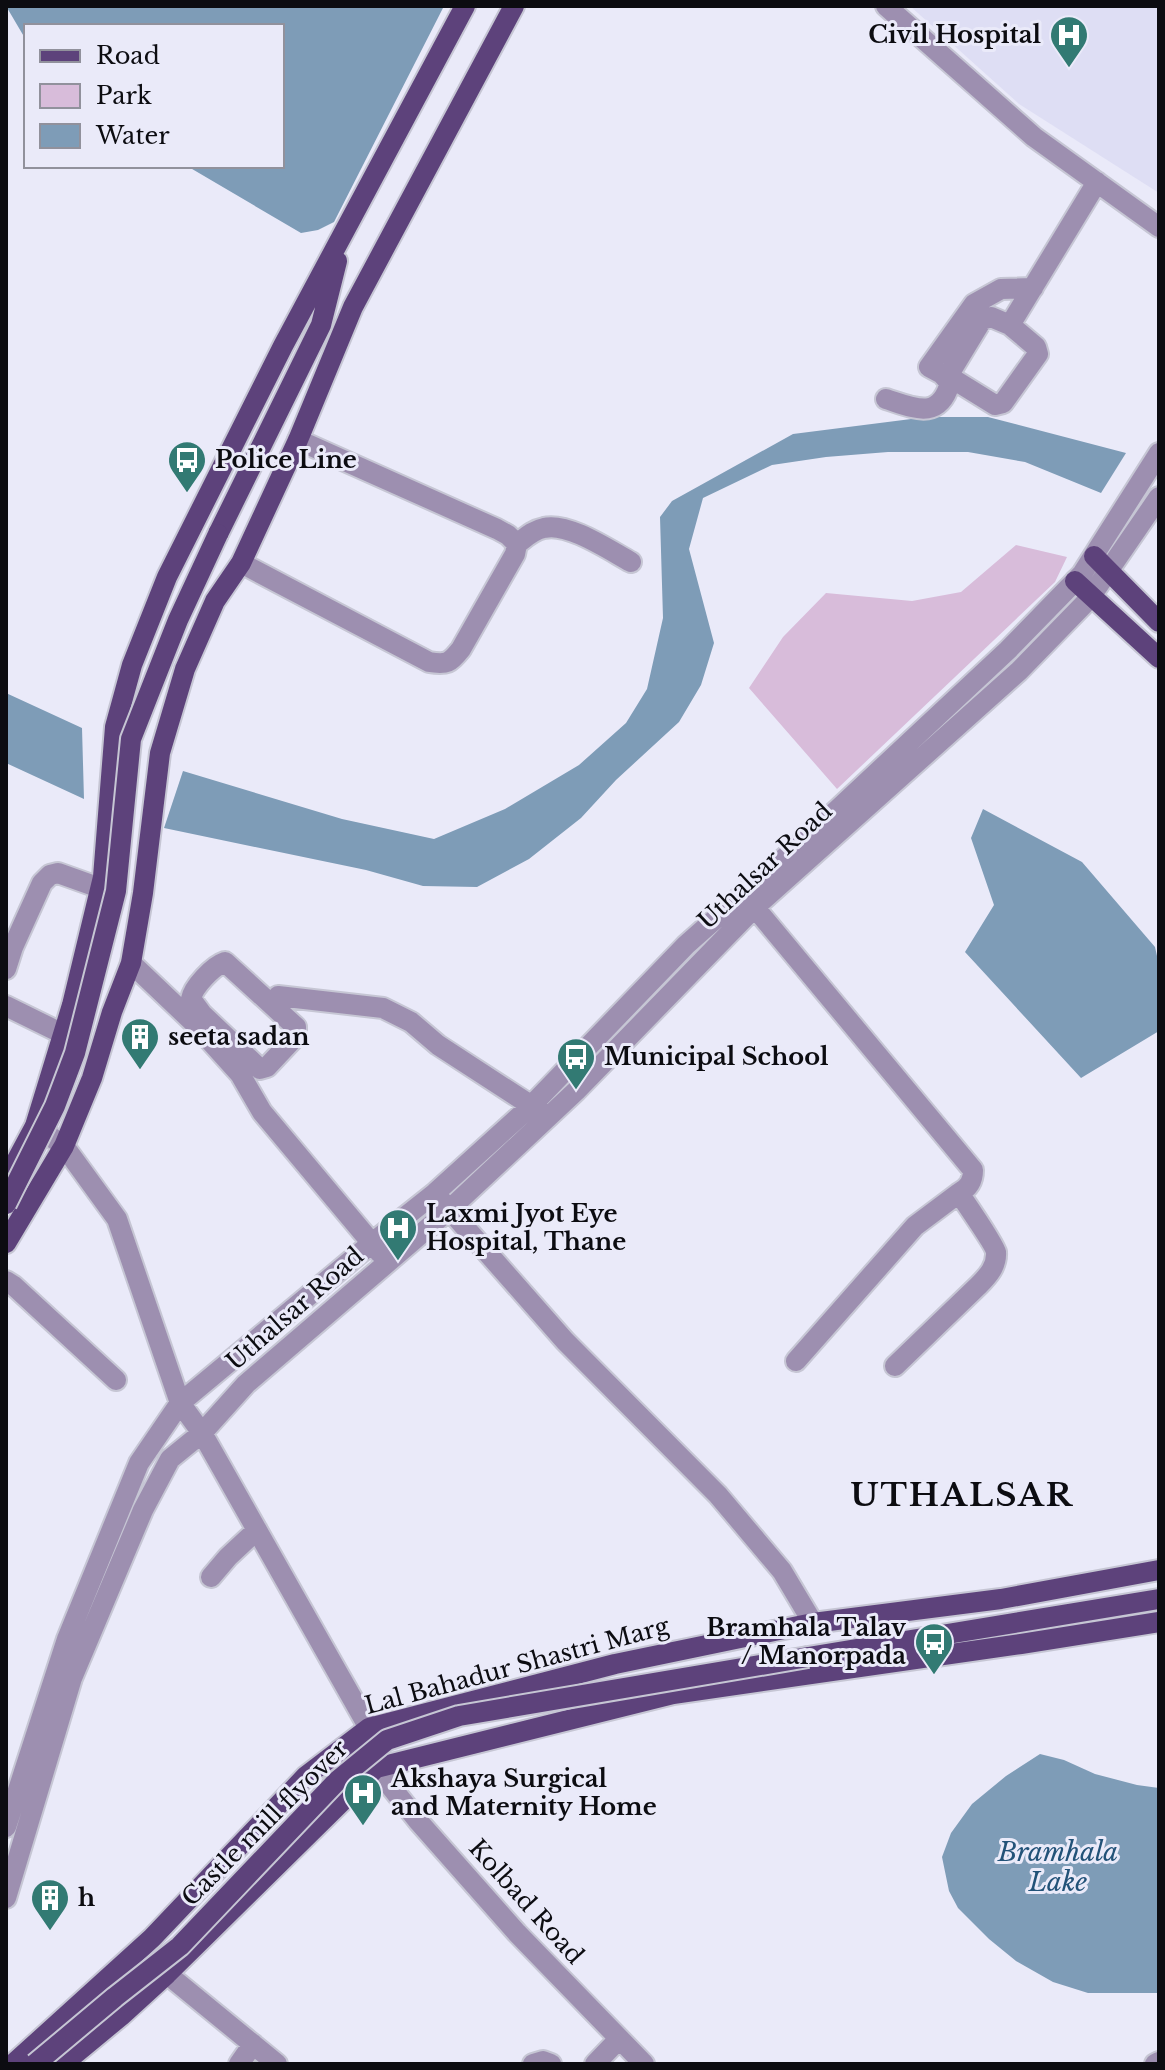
<svg xmlns="http://www.w3.org/2000/svg" width="1165" height="2070" font-family="'Libre Baskerville',serif">
  <style>
    .built { fill: #dedef4 }
    .green { fill: #d8bcda }
    .water { fill: #7e9cb7 }
    .lines { fill: none; stroke-linecap: round; stroke-linejoin: round }
    .minor-casing { stroke: #c6c6d4; stroke-width: 24 }
    .major-casing { stroke: #c6c6d4; stroke-width: 24 }
    .minor { stroke: #9d8fb0; stroke-width: 20 }
    .major { stroke: #5d427b; stroke-width: 20 }
    .major-bridge-casing { stroke: #c6c6d4; stroke-width: 24; stroke-linecap: butt }
    .major-bridge { stroke: #5d427b; stroke-width: 20 }
    .labels { text-anchor: middle; stroke-width: 6; stroke-linejoin: round; paint-order: stroke }
    .poi-label { font-size: 24px; font-weight: bold; fill: #0c0c11; stroke: #eaeaf9; text-anchor: start }
    .street-label { font-size: 24px; fill: #0c0c11; stroke: #eaeaf9 }
    .water-label { font-size: 26px; font-style: italic; fill: #225278; stroke: #eaeaf9 }
    .district-label { font-size: 32px; font-weight: bold; letter-spacing: 2px; fill: #0c0c11; stroke: #eaeaf9 }
  </style>
  <rect width="100%" height="100%" fill="#eaeaf9"/>
  <path class="built" d="M910 6H1159V193L1019 104Z"/>
  <path class="green" d="M1016 545 1067 557 1055 582 837 789 749 688 783 637 826 593 912 601 961 592Z"/>
  <path class="water" d="M444 6 334 222 318 230 301 233 187 166H282V26H26V40L6 6Z
    M927 417H988L1126 453 1101 493 1025 462 968 452H888L826 457 772 465 703 498 689 549 714 643 701 685 679 722 616 780 581 818 529 859 477 887 423 886 366 870 164 828 183 771 342 819 434 839 505 809 579 765 626 723 647 689 663 618 660 517 672 501 793 434Z
    M6 693 82 728 84 799 6 763Z
    M983 809 1082 862 1155 947 1159 965V1031L1081 1078 965 952 994 905 971 838Z
    M1040 1754 1064 1760 1095 1774 1137 1785 1159 1788V1993H1088L1053 1982 1016 1961 989 1939 958 1908 949 1891 942 1857 951 1833 972 1804 1006 1776Z"/>
  <g class="lines">
    <g class="minor-casing">
      <path id="minor" d="M886 6 1034 137 1159 227
        M1010 325 991 317 982 320 951 371 953 379 995 405 1003 403 1038 354 1036 347 1010 325 1097 182
        M886 399C914 408 939 421 950 383L942 374 929 367 974 304 1001 289 1033 288
        M517 544C525 538 533 530 544 528 568 522 609 550 631 562
        M241 563 429 662C447 665 450 663 461 649L515 554 517 544 508 535 497 529 298 440
        M746 897 973 1170C973 1181 969 1188 959 1193 965 1202 995 1245 996 1252 997 1266 988 1276 979 1285L895 1366
        M6 944 13 947 6 969
        M13 947 42 883 50 875 58 873 100 888
        M131 963 194 1023 240 1074 262 1112 380 1253
        M278 996 383 1008 411 1022 438 1045 541 1112
        M6 1006 63 1034
        M194 1023 202 1014 191 999C193 987 213 966 225 962L296 1027V1036L267 1067 260 1069 202 1014
        M35 1126 64 1146 117 1219 180 1403 202 1433 369 1728 376 1768 419 1822 517 1933 644 2064
        M441 1200 565 1341 718 1495 782 1571 813 1623
        M6 1281 14 1286 116 1380
        M796 1361 915 1226 959 1193
        M211 1577 228 1557 257 1530
        M6 1827 67 1639 139 1463 180 1403 372 1243 435 1193 531 1106 686 945 808 837 1008 650 1082 574 1159 453
        M6 1898 72 1678 143 1510 170 1459 202 1433 246 1384 450 1209 576 1091 754 908 1019 671 1089 599 1159 497
        M167 1974 277 2064
        M239 2064 253 2044
        M533 2064 543 2061 551 2064
        M595 2064 619 2039
        M1155 2064 1159 2062"/>
    </g>
    <g class="major-casing">
      <path id="major" d="M218 534 321 325 337 261
        M1094 556 1159 622
        M1075 581 1159 658
        M6 1180 35 1126 72 1005 103 877 115 727 132 665 167 577 283 346 465 6
        M6 1243 64 1146 92 1078 112 1012 131 963 143 893 160 753 185 669 215 601 241 563 298 440 353 307 514 6
        M808 1657 1159 1599
        M13 2064 152 1938 306 1776 369 1728 615 1664 813 1623 1001 1599 1159 1570
        M63 2064 121 2016 167 1974 376 1768 673 1694 1021 1644 1159 1622"/>
    </g>
    <use href="#minor" class="minor"/>
    <use href="#major" class="major"/>
    <g class="major-bridge-casing">
      <path id="major-bridge" d="M6 1204 55 1106 75 1053 116 891 131 739 178 620 218 534
        M35 2064 115 1997 180 1946 337 1781 387 1740 459 1716 808 1657"/>
    </g>
    <use href="#major-bridge" class="major-bridge"/>
  </g>
  <defs>
    <g id="hospital-pin" transform="scale(2)"><path d="M0 17L-7.5 6A9.5 9.5 0 1 1 7.5 6Z" fill="#327a73" stroke="#eaeaf9"/><path d="M-5-5h3v3.5h4V-5h3V5h-3V1.5h-4V5h-3Z" fill="#fff"/></g>
    <g id="bus-pin" transform="scale(2)"><path d="M0 17L-7.5 6A9.5 9.5 0 1 1 7.5 6Z" fill="#327a73" stroke="#eaeaf9"/><path d="M-5-6H5V4H4V6H2V4H-2V6H-4V4H-5ZM-3.5-4V0h7V-4ZM-3.5 1.2v1.5H-2V1.2ZM2 1.2v1.5H3.5V1.2Z" fill="#fff"/></g>
    <g id="building-pin" transform="scale(2)"><path d="M0 17L-7.5 6A9.5 9.5 0 1 1 7.5 6Z" fill="#327a73" stroke="#eaeaf9"/><path d="M-4-6H4V6H1V3H-1V6H-4ZM-2.5-4.3h1.7v1.8h-1.7ZM.8-4.3h1.7v1.8H.8ZM-2.5-1h1.7V.8h-1.7ZM.8-1h1.7V.8H.8Z" fill="#fff"/></g>
  </defs>
  <g fill-rule="evenodd">
    <use href="#hospital-pin" x="1069" y="35"/>
    <use href="#bus-pin" x="187" y="460"/>
    <use href="#building-pin" x="140" y="1037"/>
    <use href="#bus-pin" x="576" y="1057"/>
    <use href="#hospital-pin" x="398" y="1228"/>
    <use href="#bus-pin" x="934" y="1642"/>
    <use href="#hospital-pin" x="363" y="1793"/>
    <use href="#building-pin" x="50" y="1898"/>
  </g>
  <g class="labels">
    <g class="poi-label">
      <text x="1041" y="43" text-anchor="end">Civil Hospital</text>
      <text x="215" y="468">Police Line</text>
      <text x="168" y="1045">seeta sadan</text>
      <text x="604" y="1065">Municipal School</text>
      <text x="426" y="1222">Laxmi Jyot Eye<tspan x="426" dy="28">Hospital, Thane</tspan></text>
      <text x="906" y="1636" text-anchor="end">Bramhala Talav<tspan x="906" dy="28">/ Manorpada</tspan></text>
      <text x="391" y="1787">Akshaya Surgical<tspan x="391" dy="28">and Maternity Home</tspan></text>
      <text x="78" y="1906">h</text>
    </g>
    <g class="street-label">
      <text transform="translate(765 866) rotate(-43)" y="8">Uthalsar Road</text>
      <text transform="translate(295 1309) rotate(-41)" y="8">Uthalsar Road</text>
      <text transform="translate(517 1666) rotate(-15)" y="8">Lal Bahadur Shastri Marg</text>
      <text transform="translate(265 1823) rotate(-45)" y="8">Castle mill flyover</text>
      <text transform="translate(526 1902) rotate(48)" y="8">Kolbad Road</text>
    </g>
    <g class="water-label">
      <text x="1058" y="1861">Bramhala<tspan x="1058" dy="30">Lake</tspan></text>
    </g>
    <g class="district-label">
      <text x="962" y="1506">UTHALSAR</text>
    </g>
  </g>
  <rect width="1165" height="2070" fill="none" stroke="#0c0c11" stroke-width="16"/>
  <rect x="24" y="24" width="260" height="144" fill="#eaeaf9" stroke="#91919c" stroke-width="2"/>
  <rect x="40" y="50" width="40" height="12" fill="#5d427b" stroke="#91919c" stroke-width="2"/>
  <text x="96" y="64" font-size="24" fill="#0c0c11">Road</text>
  <rect x="40" y="84" width="40" height="24" fill="#d8bcda" stroke="#91919c" stroke-width="2"/>
  <text x="96" y="104" font-size="24" fill="#0c0c11">Park</text>
  <rect x="40" y="124" width="40" height="24" fill="#7e9cb7" stroke="#91919c" stroke-width="2"/>
  <text x="96" y="144" font-size="24" fill="#0c0c11">Water</text>
</svg>
